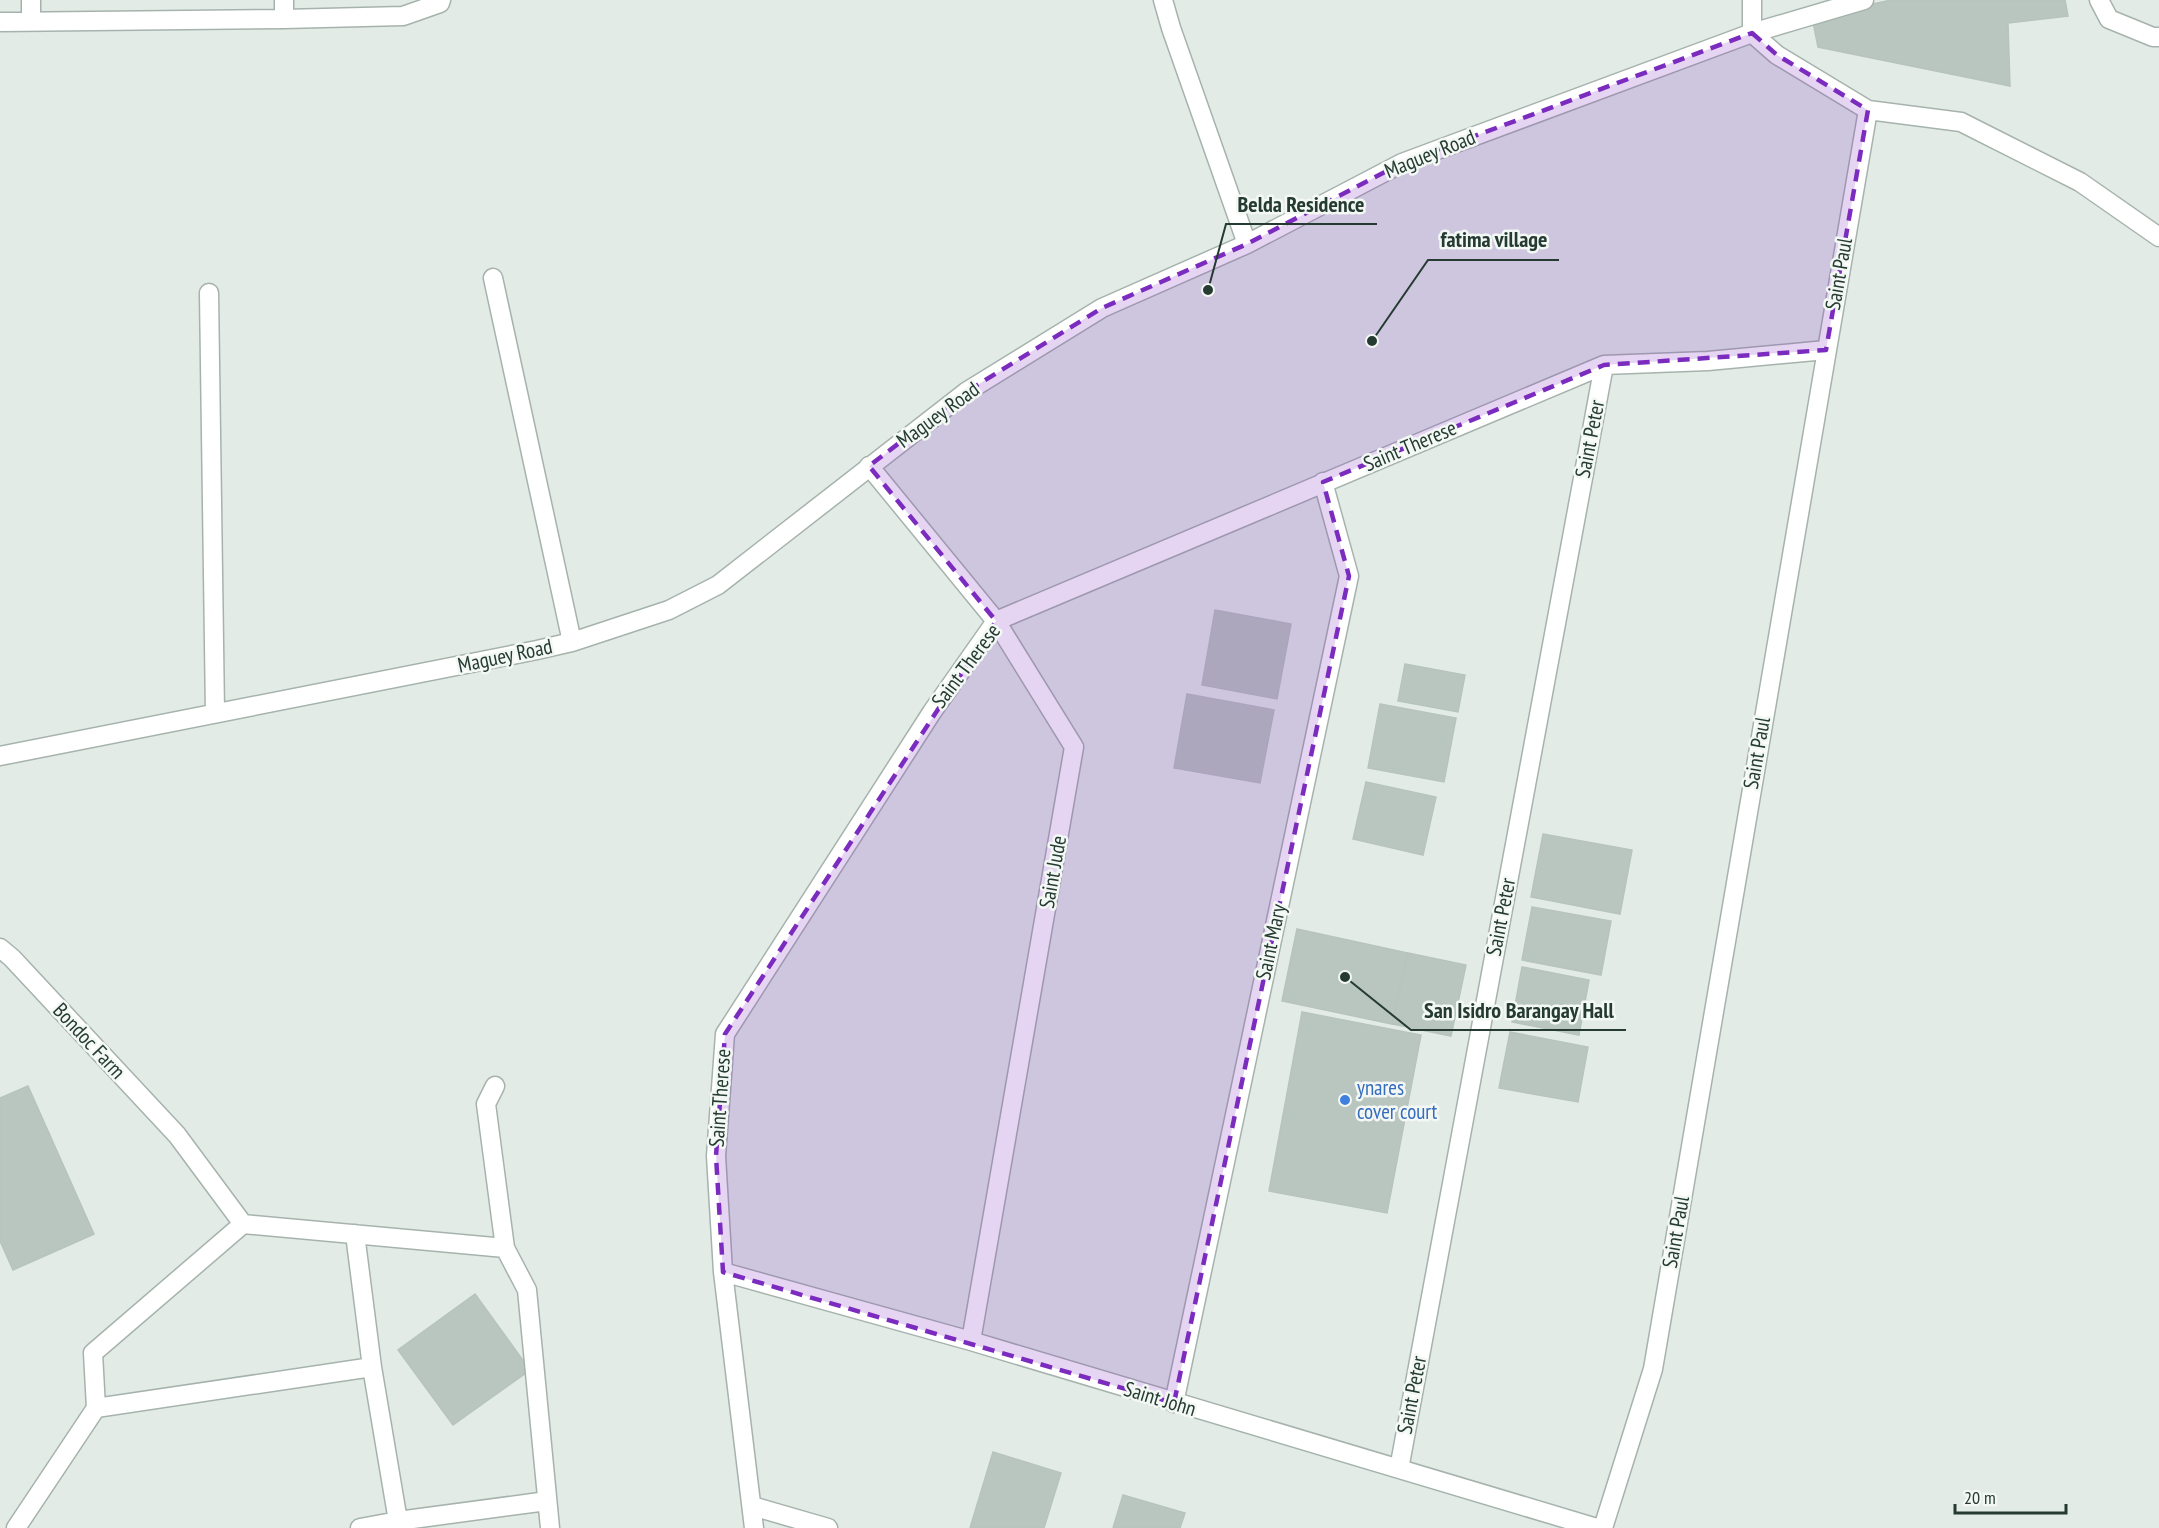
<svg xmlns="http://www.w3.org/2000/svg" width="2159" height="1528" font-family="'PT Sans Narrow',sans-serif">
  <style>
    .building { fill: #b9c6bf; stroke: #b6c4bd; stroke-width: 1.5 }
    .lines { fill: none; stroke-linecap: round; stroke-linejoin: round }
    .minor-casing { stroke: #a6b3ad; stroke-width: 21 }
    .minor { stroke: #fff; stroke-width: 18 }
    .marked { fill: #7b2cbf; fill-opacity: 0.2; stroke: #7b2cbf; stroke-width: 4.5; stroke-dasharray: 12 8; stroke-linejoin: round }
    .shop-dot { fill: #3f7fe0; stroke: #f3f8f5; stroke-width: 2 }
    .labels { text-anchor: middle; stroke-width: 5; stroke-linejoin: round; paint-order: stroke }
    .street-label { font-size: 21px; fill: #253b32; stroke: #f3f8f5 }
    .shop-label { font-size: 21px; fill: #366cbe; stroke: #f3f8f5; text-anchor: start }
    .leader { fill: none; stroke: #253b32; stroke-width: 2 }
    .callout-dot { fill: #253b32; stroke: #f3f8f5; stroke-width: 2 }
    .callout-label { font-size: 22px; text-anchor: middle; font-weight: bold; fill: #253b32; stroke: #f3f8f5; stroke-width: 5; stroke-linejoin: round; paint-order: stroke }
  </style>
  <rect width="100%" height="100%" fill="#e3ebe7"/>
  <path class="building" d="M1891 0H2065L2068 16 2008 23 2010 86 1818 47 1812 17Z
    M1215 610 1291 624 1277 699 1202 685Z
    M1405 664 1465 675 1458 712 1398 701Z
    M1187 694 1274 710 1260 783 1174 768Z
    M1380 704 1456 718 1444 782 1368 768Z
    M1366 782 1436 797 1423 855 1353 839Z
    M1543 834 1632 850 1620 914 1531 897Z
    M1532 907 1611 921 1601 975 1522 960Z
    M1297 929 1408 953 1392 1024 1282 1001Z
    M1408 953 1466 965 1451 1036 1392 1024Z
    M1522 967 1589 980 1579 1035 1512 1022Z
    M1302 1012 1421 1035 1387 1213 1269 1191Z
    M1510 1032 1588 1047 1578 1102 1499 1088Z
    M28 1086 94 1234 13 1270 0 1241V1098Z
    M475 1294 530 1370 453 1425 398 1350Z
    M993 1452 1061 1473 1044 1528H970Z
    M1123 1495 1185 1513 1180 1528H1113Z"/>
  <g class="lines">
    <g class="minor-casing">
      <path id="minor" d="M31 0V21
        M1163 0 1171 28 1247 244
        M2099 0 2109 19 2153 37H2159
        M284 19V0
        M0 22 284 19 403 16 440 3 441 0
        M1868 110 1961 122 2080 182 2159 237
        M493 278 572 642
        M209 293 215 713
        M869 466 996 621 1074 747 971 1341
        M0 756 537 650 572 642 669 610 718 585 966 392 1102 308 1247 244 1402 163 1752 33 1864 0
        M0 948 12 958 177 1135 243 1224
        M495 1086 486 1104 505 1248
        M355 1234 372 1367
        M723 1272 971 1341 1597 1528
        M1174 1403 1349 576 1323 482
        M96 1408 372 1367 398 1521 547 1501
        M1399 1469 1604 365
        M752 1506 828 1528
        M16 1528 96 1408 93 1353 243 1224 505 1248 527 1290 550 1528
        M360 1528 398 1521
        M754 1528 723 1272 716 1156 725 1034 932 712 996 621 1604 365 1708 361 1826 350
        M1603 1528 1653 1369 1868 110 1777 55 1752 33V0"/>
    </g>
    <use href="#minor" class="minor"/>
  </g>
  <path class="marked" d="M1752 33 1777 55 1868 110 1826 350 1604 365 1323 482 1349 576 1174 1403 723 1272 716 1156 725 1034 996 621 869 466 966 392 1102 308 1247 244 1402 163Z"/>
  <circle class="shop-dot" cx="1345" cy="1100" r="6"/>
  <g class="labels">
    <g class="street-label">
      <text transform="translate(1430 154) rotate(-22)" y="7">Maguey Road</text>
      <text transform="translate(1839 274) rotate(-80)" y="7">Saint Paul</text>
      <text transform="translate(938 415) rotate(-36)" y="7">Maguey Road</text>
      <text transform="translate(1590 439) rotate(-79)" y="7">Saint Peter</text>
      <text transform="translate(1410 446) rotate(-23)" y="7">Saint Therese</text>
      <text transform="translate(505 656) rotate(-12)" y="7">Maguey Road</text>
      <text transform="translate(966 666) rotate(-53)" y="7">Saint Therese</text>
      <text transform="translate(1757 753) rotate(-80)" y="7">Saint Paul</text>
      <text transform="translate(1053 872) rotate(-80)" y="7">Saint Jude</text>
      <text transform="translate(1501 917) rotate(-79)" y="7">Saint Peter</text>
      <text transform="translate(1271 942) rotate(-78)" y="7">Saint Mary</text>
      <text transform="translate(89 1041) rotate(47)" y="7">Bondoc Farm</text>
      <text transform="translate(720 1098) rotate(-86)" y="7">Saint Therese</text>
      <text transform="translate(1676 1232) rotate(-80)" y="7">Saint Paul</text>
      <text transform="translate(1412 1395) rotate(-79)" y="7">Saint Peter</text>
      <text transform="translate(1160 1399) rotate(17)" y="7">Saint John</text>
    </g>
    <g class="shop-label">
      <text x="1357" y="1095">ynares<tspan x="1357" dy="24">cover court</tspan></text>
    </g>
  </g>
  <path class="leader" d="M1208 290L1226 224H1377M1372 341L1428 260H1559M1345 977L1411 1030H1626"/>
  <g class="callout-dot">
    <circle cx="1208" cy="290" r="6"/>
    <circle cx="1372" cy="341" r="6"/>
    <circle cx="1345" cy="977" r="6"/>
  </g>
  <g class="callout-label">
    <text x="1301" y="212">Belda Residence</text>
    <text x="1494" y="247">fatima village</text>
    <text x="1519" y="1018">San Isidro Barangay Hall</text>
  </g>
  <path d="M1955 1504v9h111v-9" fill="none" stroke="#253b32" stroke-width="3"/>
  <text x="1964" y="1504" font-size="18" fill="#253b32" stroke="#f3f8f5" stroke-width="4.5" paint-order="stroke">20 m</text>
</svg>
